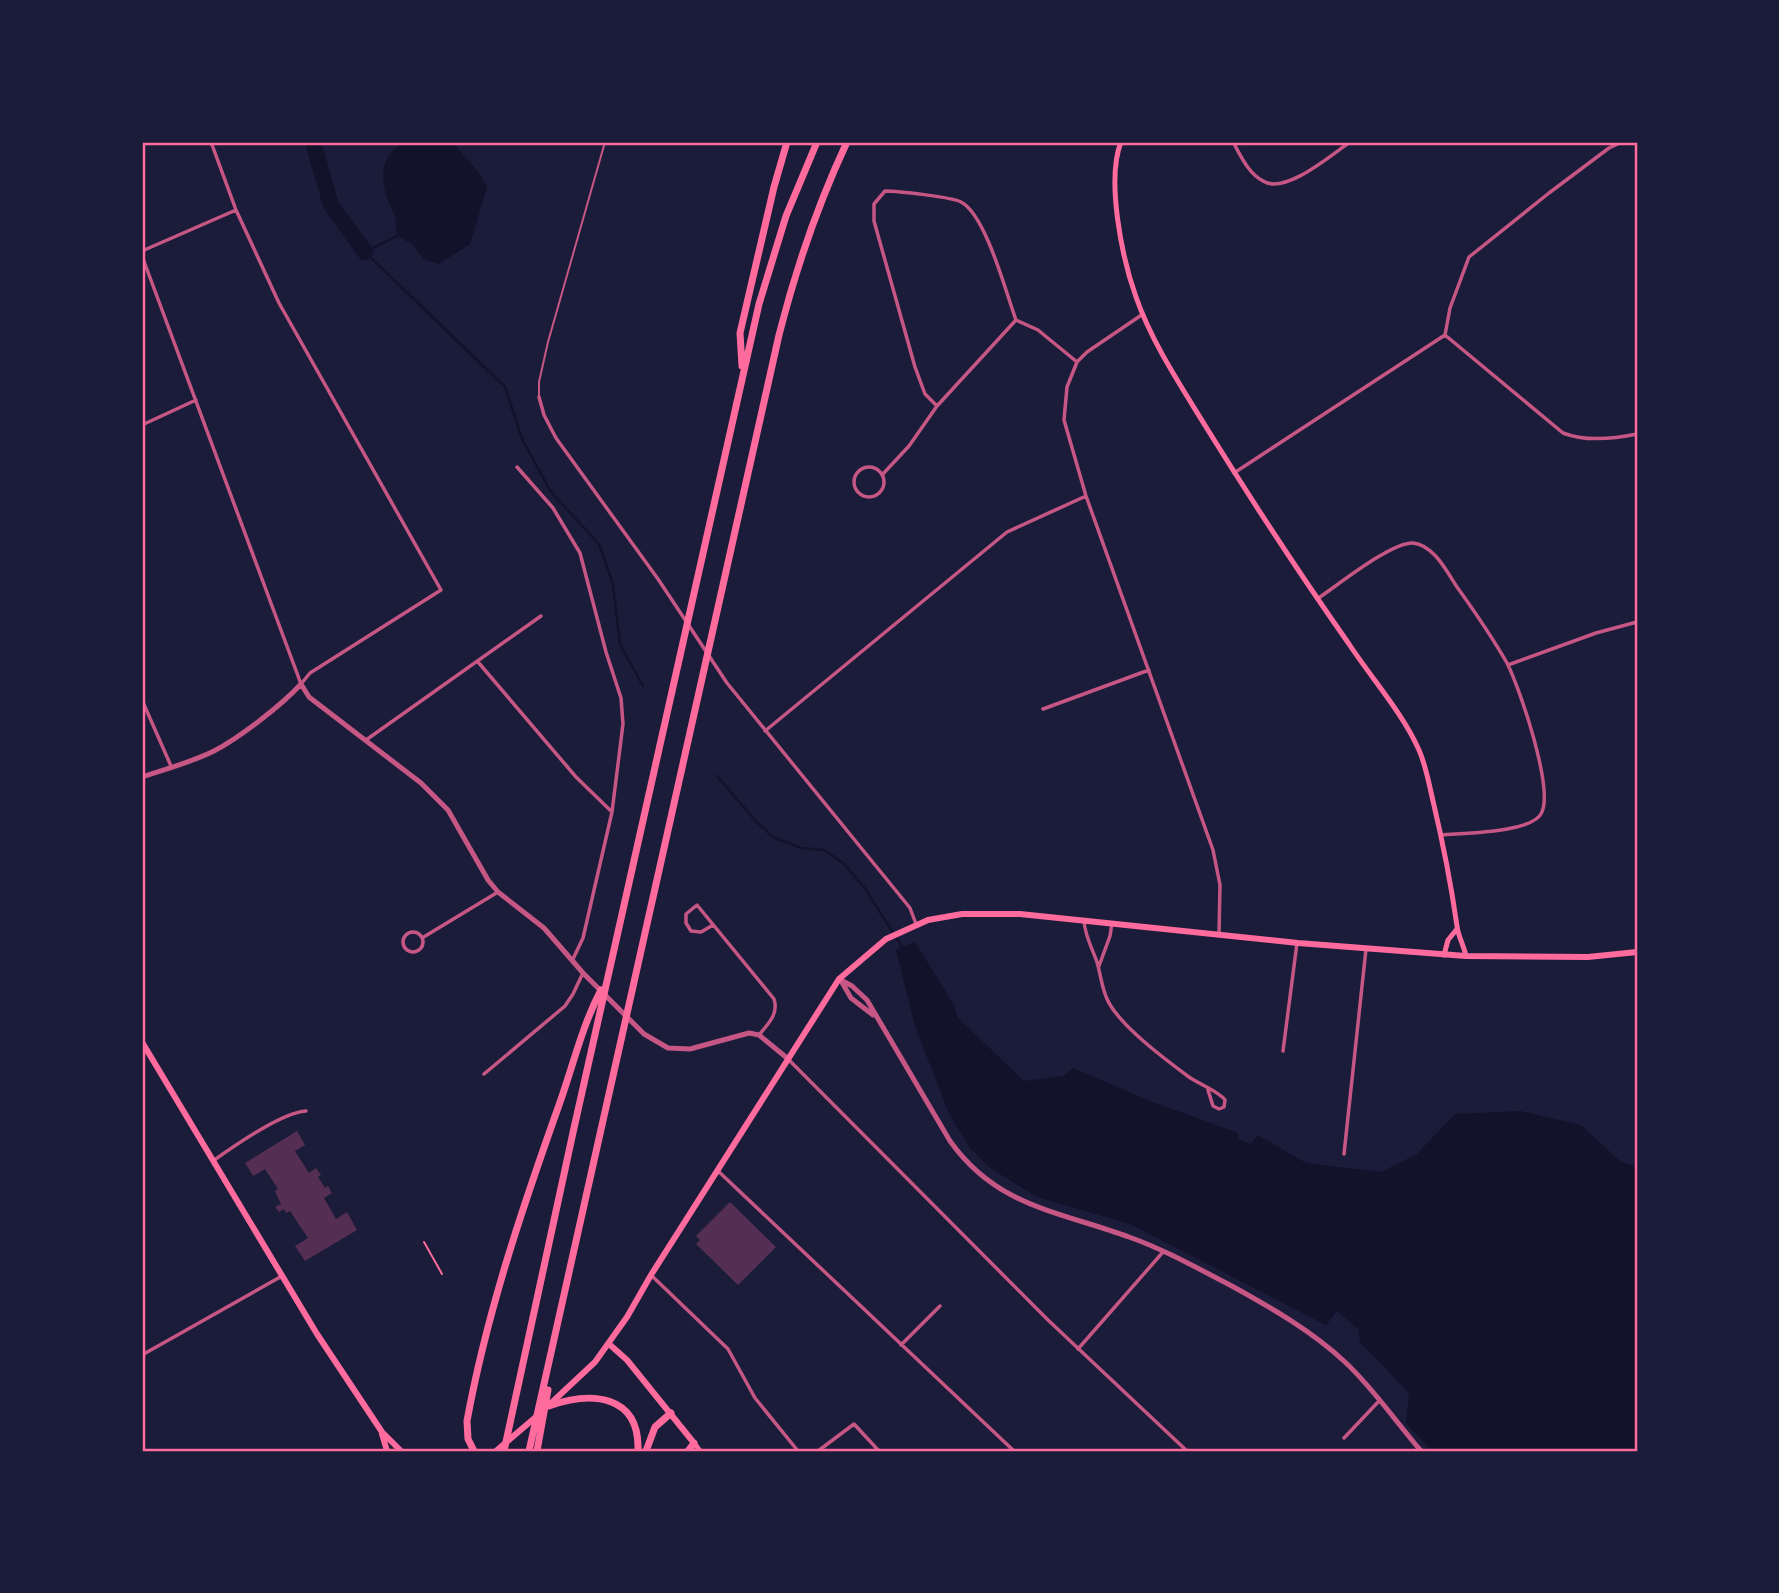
<svg xmlns="http://www.w3.org/2000/svg" width="1779" height="1593" font-family="Signika,sans-serif">
  <style>
    .water { fill: #12122b }
    .lines { fill: none; stroke-linecap: round; stroke-linejoin: round }
    .stream { stroke: #12122b; stroke-width: 2.5 }
    .river { stroke: #12122b; stroke-width: 16 }
    .building { fill: #542f53 }
    .path { stroke: #ff6b9d; stroke-width: 2 }
    .service { stroke: #c65784; stroke-width: 2 }
    .minor { stroke: #c65784; stroke-width: 3.5 }
    .tertiary { stroke: #c65784; stroke-width: 5 }
    .secondary { stroke: #ff6b9d; stroke-width: 5 }
    .primary { stroke: #ff6b9d; stroke-width: 6 }
    .motorway { stroke: #ff6b9d; stroke-width: 7 }
    .neatline { fill: none; stroke: #ff6b9d; stroke-width: 2.5 }
  </style>
  <rect width="100%" height="100%" fill="#1b1b3a"/>
  <path class="water" d="M409 142H452L480 174 487 187 470 244 439 264 423 259 412 244 397 236C396 229 396 220 394 213 392 208 388 203 387 197 379 174 383 149 409 142Z
    M915 942 954 1005 957 1017 1024 1081 1064 1076 1073 1068 1150 1101 1238 1133V1139L1250 1144 1258 1135 1306 1163 1381 1172 1417 1154 1455 1114 1521 1111 1581 1125 1622 1163 1637 1166V1451H1432L1406 1423 1409 1393 1360 1342 1358 1329 1337 1311 1326 1325 1130 1224 1037 1197 989 1167 970 1148 950 1116 915 1026 896 950Z"/>
  <g class="lines">
    <path class="stream" d="M397 236 365 252 505 387 522 439 551 492 599 544 613 584 620 644 643 686
      M717 776 755 820 773 837 801 848 824 850 843 863 864 887 904 950"/>
    <path class="river" d="M313 142 331 205 365 252"/>
  </g>
  <path class="building" d="M297 1131 305 1145 295 1151 309 1173 316 1168 321 1175 318 1177 325 1188 328 1186 332 1193 324 1198 336 1219 347 1212 357 1230 305 1261 295 1246 308 1238 290 1211 286 1213 284 1209 279 1212 275 1207 281 1204 275 1191 278 1189 265 1169 253 1176 245 1163Z
    M730 1202 776 1247 738 1285 696 1244 700 1240 696 1236Z"/>
  <g class="lines">
    <path class="path" d="M424 1242 442 1274"/>
    <path class="service" d="M539 396V382L548 342 605 142"/>
    <path class="minor" d="M211 142 236 210 279 303 441 590 310 673 301 684
      M1233 142C1241 156 1248 173 1263 181 1285 195 1331 155 1350 142
      M142 251 236 210
      M142 256 301 684
      M1143 314 1087 352 1077 362 1067 387 1064 420 1086 496 1213 850 1220 885 1219 934
      M1445 335 1450 308 1469 257 1549 193 1609 148 1622 142
      M539 397 544 415 556 438 658 579 727 683 910 908 916 924
      M937 406 925 394 915 367 874 221V204L885 191C897 191 952 197 961 202 986 215 1006 293 1016 320L1038 330 1077 362
      M142 425 196 400
      M517 467 553 508 580 553 606 652 621 698 623 724 612 812 583 938 573 959
      M854 482a15 15 0 1 1 30 0a15 15 0 1 1-30 0Z
      M1234 473 1445 335 1563 433C1586 442 1613 439 1637 434
      M882 475 909 446 937 406 1016 320
      M1317 599C1337 586 1391 542 1413 543 1434 545 1447 572 1457 587 1475 612 1492 637 1507 663 1520 689 1553 786 1542 812 1534 833 1463 833 1442 835
      M478 662 576 777 612 812
      M1508 665 1596 633 1637 622
      M142 700 171 766
      M1043 709 1149 670
      M765 731 1007 532 1086 496
      M366 740 541 616
      M1084 921C1085 936 1092 948 1097 962 1101 976 1102 991 1109 1003 1123 1028 1166 1060 1189 1077 1199 1084 1220 1092 1225 1100L1224 1107 1219 1109 1213 1106 1208 1090
      M713 925 701 932 691 931 686 923V914L697 905 774 999C779 1014 768 1024 759 1035
      M403 942a10 10 0 1 1 20 0a10 10 0 1 1-20 0Z
      M422 938 498 892
      M1099 966 1110 936 1112 923
      M1283 1051 1297 943
      M789 1060 1048 1320 1187 1451
      M484 1074 565 1006 573 994 583 973
      M1344 1154 1366 949
      M213 1161C234 1146 282 1112 306 1111
      M717 1170 1014 1451
      M651 1275 728 1349 755 1398 798 1451
      M901 1345 940 1306
      M1078 1349 1163 1252
      M142 1355 282 1276
      M1344 1438 1379 1401
      M818 1451 854 1424 879 1451"/>
    <path class="tertiary" d="M142 777C166 769 192 762 214 751 239 738 282 705 301 684L309 697 421 783 448 810 488 880 498 892 544 928 583 973 644 1034 668 1048 690 1049 749 1033 759 1035 787 1058
      M839 979 852 986 867 1000 950 1141C997 1207 1058 1211 1129 1237 1163 1249 1197 1268 1230 1285 1270 1307 1312 1331 1345 1362 1373 1388 1396 1422 1421 1451
      M840 979 851 998 873 1015"/>
    <path class="secondary" d="M1121 142C1106 180 1122 258 1136 297 1152 343 1181 386 1206 427 1252 501 1299 573 1349 644 1372 679 1402 712 1419 750 1426 766 1429 784 1433 801 1443 843 1451 884 1457 926 1458 936 1464 946 1466 956
      M1444 955 1448 940 1457 929
      M694 1443 700 1451"/>
    <path class="primary" d="M142 1042 317 1334 382 1432 401 1451
      M609 1344 627 1360 694 1443
      M548 1406 595 1362 627 1317 651 1275 839 979 886 939 928 920 962 914H1020L1298 943 1466 956 1588 957 1637 952
      M382 1434 387 1451
      M496 1451 537 1416"/>
    <path class="motorway" d="M742 366 740 333 774 187 787 142
      M549 1406C591 1391 640 1394 638 1451
      M474 1451 468 1439 467 1421C487 1312 522 1209 559 1105 573 1066 582 1026 601 990
      M504 1451 574 1128 759 304 786 216 817 142
      M529 1451 779 335C796 268 818 204 847 142
      M537 1451 548 1390
      M646 1451 655 1427 671 1413
      M688 1451 694 1443"/>
  </g>
  <rect width="1779" height="1593" fill="none" stroke="#1b1b3a" stroke-width="287"/>
  <rect x="144" y="144" width="1492" height="1306" class="neatline"/>
</svg>
